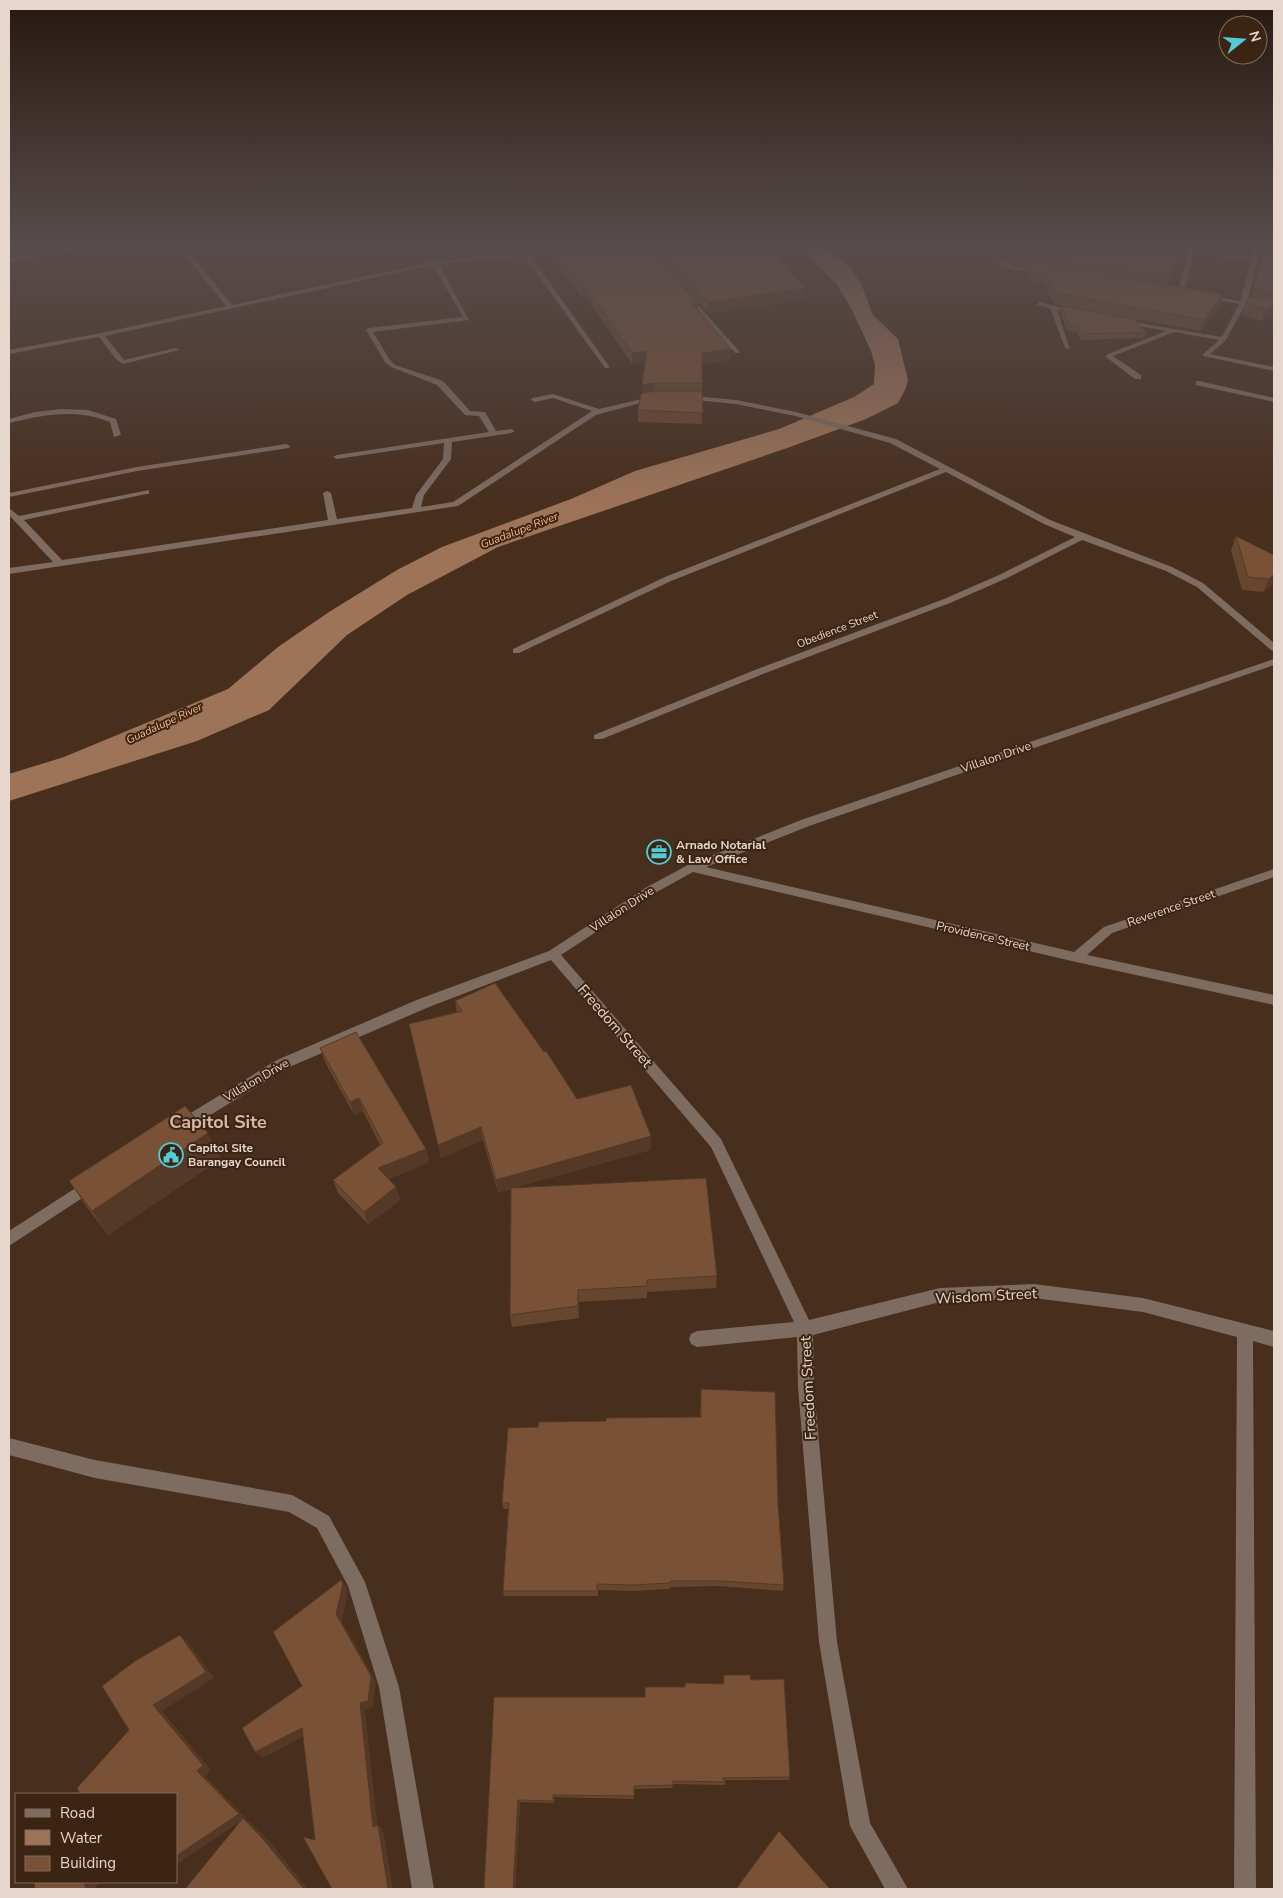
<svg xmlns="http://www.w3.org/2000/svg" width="1283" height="1898" font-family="'Nunito Sans',sans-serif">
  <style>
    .water { fill: #9e7459 }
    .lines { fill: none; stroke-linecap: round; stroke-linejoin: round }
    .minor { fill: #7f6c61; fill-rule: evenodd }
    .wall { fill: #67462f }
    .shaded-wall { fill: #543926 }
    .building { fill: #785137; stroke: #543926 }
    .labels { text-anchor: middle; stroke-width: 4; stroke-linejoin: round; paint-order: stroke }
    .far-water-label { font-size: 11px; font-style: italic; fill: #fdbb90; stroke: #3c2413 }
    .far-street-label { font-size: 11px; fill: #e7d6cc; stroke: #3c2413 }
    .street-label { font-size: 12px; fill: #e7d6cc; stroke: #3c2413 }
    .poi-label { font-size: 12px; font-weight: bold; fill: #e7d6cc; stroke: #3c2413; text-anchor: start }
    .near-street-label { font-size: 15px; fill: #e7d6cc; stroke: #3c2413 }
    .district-label { font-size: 18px; font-weight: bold; fill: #d8b8a3; stroke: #3c2413 }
  </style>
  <rect width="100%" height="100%" fill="#472e1d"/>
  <path class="water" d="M797 245H820L849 265 862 286 873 315 898 339 908 380 905 390 898 403 866 419 790 447 498 547 407 595 347 635 269 710 197 741 9 801V774L64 757 228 689 278 647 329 612 397 570 442 547 571 499 635 471 779 429 854 397 874 384 875 365 871 351 852 310 836 283Z"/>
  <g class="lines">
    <path class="minor" d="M87 245H99L9 262V258Z
      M177 245H183L232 305 435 261 569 249 567 252 530 255 609 366V368H605L524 256 439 264 469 320 373 332 390 360 395 365 443 381 470 411 485 412 496 431 511 429 515 431 511 433 452 442 451 459 424 495 421 507 453 502 592 411 553 398 535 402 531 400 532 398 553 394 599 409 655 396 659 398 596 415 458 506 9 574V568L53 562 9 515V508L19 516 149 490V494H146L24 520 62 560 328 520 323 493 327 491 331 493 337 519 412 508 416 495 443 459 444 443 337 459 333 457 337 455 489 432 479 416 465 415 437 385 391 367 385 362 366 330 369 328 463 317 433 265 105 336 124 360 176 348 179 350 123 364 116 359 99 337 9 354V350L101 333 226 306Z
      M1157 245 1192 247 1252 258 1255 245H1261L1247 302 1274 306V310L1245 305 1226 340 1210 354 1274 367V371L1203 356V354L1219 340 1174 332 1113 356 1141 375V379H1135L1106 357V355L1166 331 1123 323 1121 322V320L1222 337 1239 304 1202 297 1205 295 1240 301 1251 262 1194 252 1184 293 1181 295 1178 293 1188 251Z
      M994 258 1013 266 1045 272 1042 274 1010 269 992 261Z
      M685 295H689L739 351V353H735L685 297Z
      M1039 302 1079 312 1076 314 1057 310 1070 349 1065 348 1050 308 1037 305Z
      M1199 381 1274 398V402L1196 385V381Z
      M682 395 736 400 796 412 896 439 1050 520 1172 567 1203 583 1274 643V651L1271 650 1197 587 1166 571 1082 540 1005 579 950 603 763 674 602 739H594V735L755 670 944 599 999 575 1075 537 1044 524 946 472 671 581 519 653H513V649L665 577 940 469 890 443 795 416 736 404 685 399 681 397Z
      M61 409 88 410 116 419 121 435 114 437 110 422C75 408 44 415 9 423V419L35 412Z
      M286 444 290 446 289 448 137 471 9 497V493L137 467Z
      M1274 659V665L809 826 706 867 1074 952 1104 927 1274 869V877L1112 933 1087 955 1274 995V1005L1076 962 693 872 655 893 561 955 721 1139 809 1320 940 1288 1034 1284 1143 1298 1274 1331V1347L1253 1341 1256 1889H1234L1237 1337 1143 1312 1034 1298 940 1302 813 1335 814 1387 837 1642 870 1823 908 1889H885L850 1826 819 1642 798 1387 797 1337 697 1347 691 1344 689 1339 691 1334 697 1331 794 1322 711 1147 551 960 429 1007 287 1068 186 1130 181 1132 176 1130 174 1126 176 1122 277 1060 419 999 549 951 647 887 688 865 801 820Z
      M91 1178 96 1179 98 1184 96 1189 9 1246V1231Z
      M9 1438 95 1460 292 1495 329 1516 365 1582 399 1687 434 1889H412L379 1687 348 1586 317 1528 289 1512 95 1478 9 1455Z"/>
  </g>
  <path class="wall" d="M649 245H766V250L805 288 804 299 708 313 649 247Z
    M1002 245H1155L1154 247 1159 248 1158 253 1176 267 1167 285 1220 305 1201 331 1054 304 1044 284 1032 282 1026 274 1027 266 1018 265Z
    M1262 245H1274V314L1261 321 1242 315 1246 303 1250 297 1262 260Z
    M551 248 698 303V310L731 349 730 360 702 364V424L638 422V410L642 394 645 362 632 364 587 298H583L552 259Z
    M1061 306 1146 332 1144 338 1081 340 1076 332 1067 331 1060 311Z
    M1236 536 1274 583 1263 592 1242 590 1231 550Z
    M455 1001 577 1099 651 1136V1150L516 1187 717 1276 716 1288 647 1292V1298L579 1302V1318L512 1327 510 1315 511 1189 498 1192 483 1140 441 1158 409 1024 457 1013Z
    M320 1048 426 1149 429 1162 389 1179 396 1187 400 1200 368 1224 338 1193 333 1180 380 1145 363 1111 354 1115 325 1062Z
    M221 1159 108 1235 86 1206 69 1181Z
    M701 1389 778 1504 784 1585 783 1591 719 1586 670 1587V1589L632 1591 598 1590V1596H504L503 1591 508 1509H504L502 1503 538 1427 606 1421 700 1417Z
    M724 1675 751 1680 790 1777 789 1780H725L726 1782 725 1785 673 1784 672 1788 634 1789V1799L554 1797V1803L520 1802 515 1889H484L494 1697H645L685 1687V1683L723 1684Z"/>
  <path class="shaded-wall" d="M9 245H25L9 248Z
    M765 245H766L765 254 762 251Z
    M1180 256 1176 267 1166 287 1169 276Z
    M587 287V298H583V288Z
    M805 288 804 299 708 313V302Z
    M1223 294 1220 305 1201 331 1205 320Z
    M698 303V314L693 304Z
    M1274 305V314L1261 321 1266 309Z
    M731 349 730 360 702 364V353Z
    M647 351V362L632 364V353Z
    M654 383V394L642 397V385Z
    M1274 574V583L1263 592 1269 579Z
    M359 1098 363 1111 354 1115 350 1102Z
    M481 1127 483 1140 441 1158 438 1145Z
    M208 1133 221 1159 108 1235 92 1211Z
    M651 1136V1150L498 1192 496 1180Z
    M426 1149 429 1162 382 1182 378 1168Z
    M396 1187 400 1200 368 1224 364 1212Z
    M578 1290 579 1302V1318L578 1306Z
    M341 1580 346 1587 348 1592 342 1621 376 1682 373 1707 365 1710 378 1831 373 1827 360 1703 336 1614Z
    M180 1635 188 1642 214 1678 162 1711 211 1770 205 1776 246 1818 245 1819 250 1822 269 1841 308 1889H304L244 1819 176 1865V1856L197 1771 153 1705Z
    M302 1728 308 1734 263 1758 255 1752Z
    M518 1800 520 1802 515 1889H513Z
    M378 1825 383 1829 393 1889H388Z
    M87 1882H101L95 1888 96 1889H87L84 1885Z"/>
  <path class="building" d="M580 245H646L698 303 693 304 731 349 702 353V383H654L642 385 647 351 632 353 587 287 583 288 551 248Z
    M657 245H765L762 251 770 250 805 288 708 302Z
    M1013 245H1153L1152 247 1159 248 1156 252 1180 256 1169 276 1021 254Z
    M1265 245H1274V292L1253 289 1265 249Z
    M1028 263 1223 294 1205 320 1056 293 1046 273 1035 272Z
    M1250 296 1274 300V305L1266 309 1246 303Z
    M1061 306 1134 319 1146 332 1083 334 1077 326 1069 325Z
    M654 391H702L703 413 638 410 641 394Z
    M1236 536 1274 555V574L1269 579 1248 577Z
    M495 983 544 1052 546 1051 577 1099 631 1085 651 1136 496 1180 481 1127 438 1145 409 1024 462 1011 455 1001Z
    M356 1032 426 1149 378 1168 396 1187 364 1212 333 1180 383 1143 359 1098 350 1102 320 1048Z
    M185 1106 208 1133 92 1211 69 1181Z
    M706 1178 717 1276 647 1280V1286L578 1290V1306L510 1315 511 1188Z
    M701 1389 775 1392 778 1504 784 1585 720 1581H670V1583L632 1585 597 1584V1591H503L509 1503H502L508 1428 538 1427 539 1422 606 1421V1418L701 1417Z
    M341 1580 343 1584 336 1614 371 1676 368 1701 360 1703 373 1827 378 1825 388 1889H332L303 1837 315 1840 302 1728 255 1752 242 1728 302 1686 273 1632Z
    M180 1635 206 1672 153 1705 203 1765 197 1771 239 1814 176 1856V1794H80L77 1788 129 1730 102 1686 135 1661Z
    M724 1675H750L751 1680 784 1679 790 1777 722 1778 726 1782 673 1781V1785L634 1786V1796L553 1795V1801L518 1800 513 1889H484L494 1697H645V1687H685V1683L724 1684Z
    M243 1818 262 1838 304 1889H185Z
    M779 1831 830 1889H736Z
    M34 1882H87L84 1885 87 1889H35Z"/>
  <linearGradient id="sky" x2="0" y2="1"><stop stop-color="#271910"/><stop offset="0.48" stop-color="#584c4c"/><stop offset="1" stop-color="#584c4c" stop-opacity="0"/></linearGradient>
  <rect width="1283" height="511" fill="url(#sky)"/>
  <defs>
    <g id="office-ring" transform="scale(1.25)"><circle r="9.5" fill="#3c2413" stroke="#52cbd7" stroke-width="1.5"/><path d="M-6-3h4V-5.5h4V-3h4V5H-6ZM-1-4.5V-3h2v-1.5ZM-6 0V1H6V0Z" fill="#52cbd7"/></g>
    <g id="civic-ring" transform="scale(1.25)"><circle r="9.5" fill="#3c2413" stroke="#52cbd7" stroke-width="1.5"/><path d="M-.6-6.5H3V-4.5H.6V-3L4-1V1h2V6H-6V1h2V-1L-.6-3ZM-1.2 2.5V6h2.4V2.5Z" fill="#52cbd7"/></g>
  </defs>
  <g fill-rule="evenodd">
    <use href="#office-ring" x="659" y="852"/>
    <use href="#civic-ring" x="171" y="1155"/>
  </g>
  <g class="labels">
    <g class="far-water-label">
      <text transform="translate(519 530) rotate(-21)" y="4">Guadalupe River</text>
      <text transform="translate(164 723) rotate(-25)" y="4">Guadalupe River</text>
    </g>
    <g class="far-street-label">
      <text transform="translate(837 629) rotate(-21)" y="4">Obedience Street</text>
    </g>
    <g class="street-label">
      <text transform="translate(996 757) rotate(-19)" y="4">Villalon Drive</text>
      <text transform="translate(1171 908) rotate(-19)" y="4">Reverence Street</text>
      <text transform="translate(622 909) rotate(-33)" y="4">Villalon Drive</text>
      <text transform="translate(983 936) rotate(13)" y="4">Providence Street</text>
      <text transform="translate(256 1080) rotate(-30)" y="4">Villalon Drive</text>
    </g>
    <g class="poi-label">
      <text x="676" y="849">Arnado Notarial<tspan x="676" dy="14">&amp; Law Office</tspan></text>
      <text x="188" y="1152">Capitol Site<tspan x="188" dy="14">Barangay Council</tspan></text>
    </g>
    <g class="near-street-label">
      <text transform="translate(615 1026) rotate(49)" y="5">Freedom Street</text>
      <text transform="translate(986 1296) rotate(-3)" y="5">Wisdom Street</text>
      <text transform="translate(808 1388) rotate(-93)" y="5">Freedom Street</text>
    </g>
    <g class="district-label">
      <text x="218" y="1128">Capitol Site</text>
    </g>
  </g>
  <rect width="1283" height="1898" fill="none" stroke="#e7d6cc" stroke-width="20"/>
  <rect x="15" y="1793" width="162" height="90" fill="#3c2413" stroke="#806b5d"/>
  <rect x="25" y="1809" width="25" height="8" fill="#7f6c61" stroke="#806b5d"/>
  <text x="60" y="1818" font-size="15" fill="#e7d6cc">Road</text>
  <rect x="25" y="1830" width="25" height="15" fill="#9e7459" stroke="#806b5d"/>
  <text x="60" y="1843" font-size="15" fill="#e7d6cc">Water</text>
  <rect x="25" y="1856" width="25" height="15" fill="#785137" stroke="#806b5d"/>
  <text x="60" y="1868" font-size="15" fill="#e7d6cc">Building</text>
  <g transform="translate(1243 40) rotate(73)"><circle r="24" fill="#3c2413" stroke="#806b5d"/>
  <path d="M0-4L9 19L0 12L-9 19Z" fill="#52cbd7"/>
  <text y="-8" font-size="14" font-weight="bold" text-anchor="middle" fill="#e7d6cc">N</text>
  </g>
</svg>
